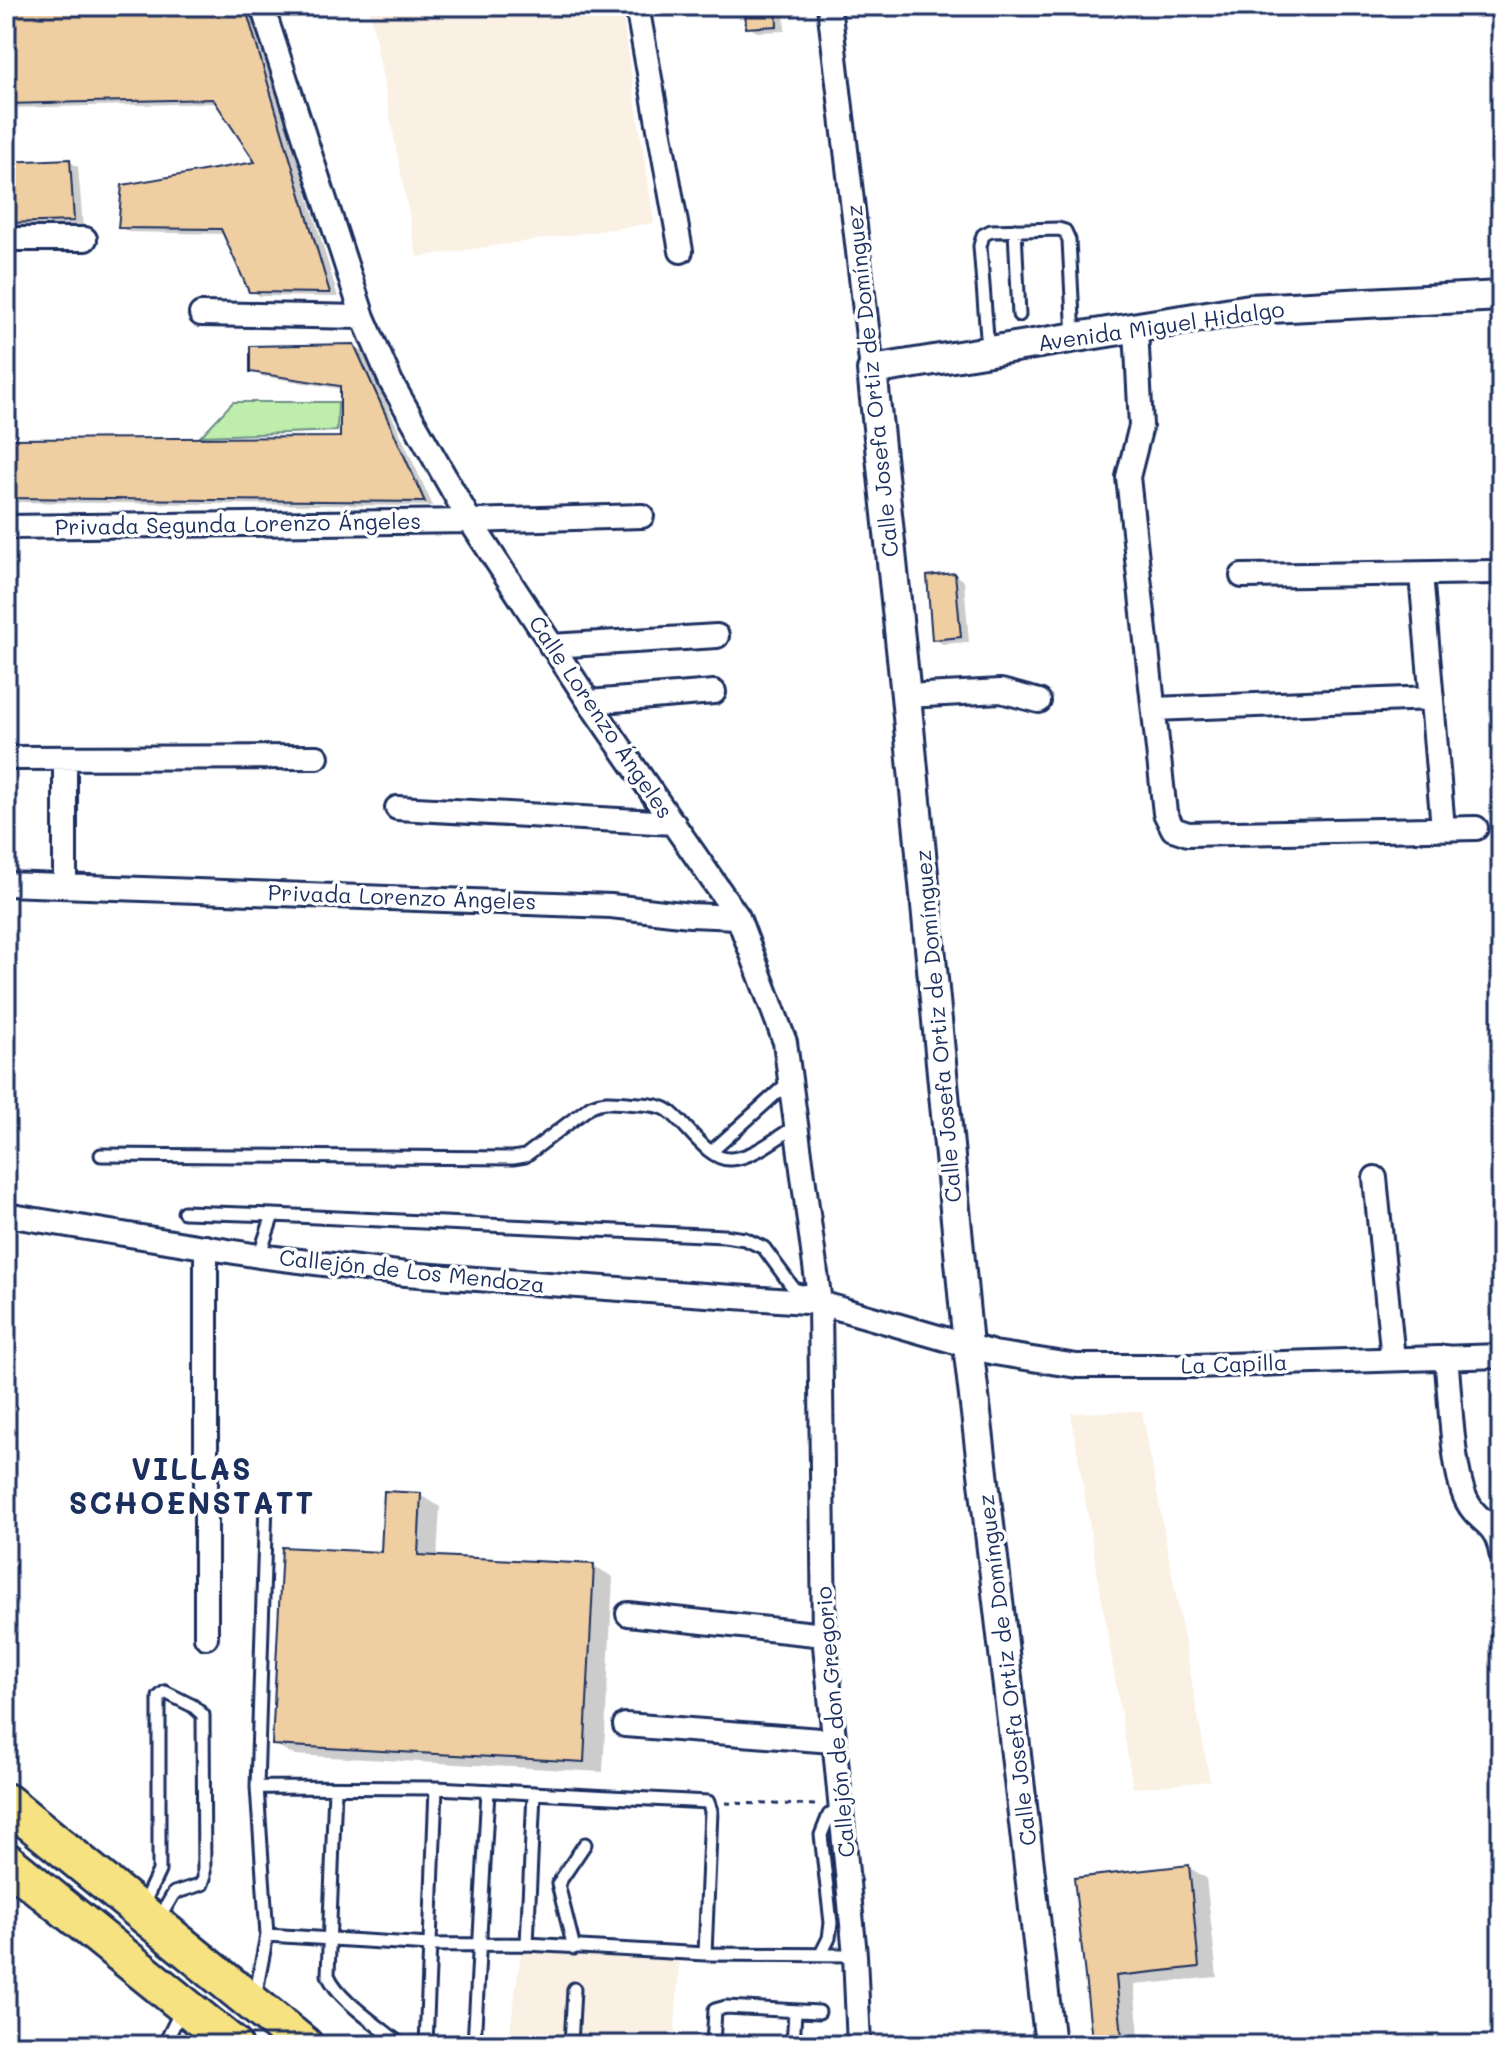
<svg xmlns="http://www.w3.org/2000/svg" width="1507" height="2051" font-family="Mali,sans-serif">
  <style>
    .built { fill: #faf0e3 }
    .green { fill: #beedac; stroke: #6c8e85; stroke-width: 2 }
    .shadow { fill: #0003 }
    .building { fill: #efcea1; stroke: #1b2f5e; stroke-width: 2 }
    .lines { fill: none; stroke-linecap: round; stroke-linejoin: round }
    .service-casing { stroke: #1b2f5e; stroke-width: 17 }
    .minor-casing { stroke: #1b2f5e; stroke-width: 28 }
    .tertiary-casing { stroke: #1b2f5e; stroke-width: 34 }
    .trunk-casing { stroke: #1b2f5e; stroke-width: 42 }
    .path { stroke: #1b2f5e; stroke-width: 3; stroke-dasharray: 6 6; stroke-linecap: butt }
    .service { stroke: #fff; stroke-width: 11 }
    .minor { stroke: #fff; stroke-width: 22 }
    .tertiary { stroke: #fff; stroke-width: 28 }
    .trunk { stroke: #f6e281; stroke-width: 36 }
    .labels { text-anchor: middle; stroke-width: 7; stroke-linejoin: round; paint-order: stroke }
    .street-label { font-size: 22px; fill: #1b2f5e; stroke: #fff }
    .district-label { font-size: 30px; font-weight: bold; letter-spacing: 2px; fill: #1b2f5e; stroke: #fff }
  </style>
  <rect width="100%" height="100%" fill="#fff"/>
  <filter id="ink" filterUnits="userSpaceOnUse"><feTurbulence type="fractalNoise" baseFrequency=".0125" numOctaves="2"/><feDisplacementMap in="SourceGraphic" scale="16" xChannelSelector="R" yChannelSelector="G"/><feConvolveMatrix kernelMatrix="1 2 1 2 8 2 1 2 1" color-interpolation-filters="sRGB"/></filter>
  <g filter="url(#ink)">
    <path class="built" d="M369 6H621L654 223 417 257Z
      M1142 1411 1210 1781 1133 1788 1071 1413Z
      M521 1952 679 1961 674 2045H508Z"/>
    <path class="green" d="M233 402H338L337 431 201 436Z"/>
    <path class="shadow" d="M6 6H252L338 297 260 296 251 290 225 234 129 232 120 227 258 163 219 103 6 108Z
      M747 6H784L785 31 757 32 748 26Z
      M69 161 78 167 83 226 6 227V164Z
      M353 346 363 352 433 506 6 502V441L342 439V389L261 376 252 371Z
      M955 575 964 581 969 642 943 644 934 639Z
      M420 1495 440 1507 437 1558 594 1566 613 1577 603 1772 294 1755 274 1744 383 1554Z
      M1188 1867 1206 1878 1217 1977 1134 1985 1140 2045H1106L1093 2038 1077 1879Z"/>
    <path class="building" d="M6 6H245L330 293 249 292 221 229 118 228 122 185 255 162 213 99 6 104Z
      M745 6H776L777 26 746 28Z
      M70 159 74 221 6 223V162Z
      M354 344 425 502 6 498V439L340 437V386L250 372V346Z
      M955 573 961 637 932 640 927 576Z
      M384 1491 421 1493 418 1555 594 1564 584 1762 272 1745 282 1547 381 1552Z
      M1189 1865 1199 1967 1116 1976 1122 2036 1092 2039 1074 1878Z"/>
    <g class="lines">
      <g class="service-casing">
        <path id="service" d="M1015 230 1019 315
          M988 350 980 246 983 235 991 231 1058 229 1065 231 1069 240 1074 338
          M711 1152 790 1081
          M101 1155 513 1158 525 1156 591 1106C604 1100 613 1102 627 1103 640 1105 658 1103 669 1111 686 1123 708 1161 731 1159 753 1158 778 1137 796 1126
          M184 1212 273 1215 259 1256
          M273 1215 724 1236 745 1239 764 1248 794 1289 802 1291 819 1289
          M257 1787 266 1502
          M335 1788 328 1975C338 2000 381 2027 401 2045
          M142 1907 159 1871V1697L165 1692 193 1706 203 1715 204 1878 202 1884 174 1893 158 1920
          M267 1935 257 1787 436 1788 708 1802 711 1811 705 1954
          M527 1944 534 1793
          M574 1948 558 1884 585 1844
          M821 1954 829 1938 831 1923 821 1835 829 1815 841 1806
          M255 1997 267 1935 430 1945 527 1944 705 1954 855 1955
          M164 2045 182 2009
          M426 2045 436 1788
          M474 2045 488 1791
          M571 2045 574 1989
          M713 2045 715 2010 726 2007 819 2012
          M793 2045 795 2012"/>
      </g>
      <g class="minor-casing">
        <path id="minor" d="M262 6 363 317 391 382 470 521 589 702 738 917 785 1042 820 1303 824 1635 855 1955 859 2045
          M637 6 681 251
          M829 6 872 370
          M6 239H85
          M201 314 363 317
          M1136 329 1141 426 1128 477 1165 813 1173 829 1188 834 1476 828
          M6 527 470 521 642 516
          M1421 574 1443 828
          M1242 576 1495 572
          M551 646 717 636
          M906 696 1001 691 1039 701
          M589 702 714 692
          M1154 709 1432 698
          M6 758 317 757
          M65 758V885
          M397 808 674 823
          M6 884 611 906 690 915 738 917
          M1375 1178 1393 1359
          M6 1215 259 1256 406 1274 820 1303 994 1353 1077 1366H1193L1501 1356
          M1446 1357C1450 1391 1452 1476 1468 1503 1479 1524 1496 1521 1501 1553
          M628 1614 824 1635
          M206 1637V1247
          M625 1725 833 1741"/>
      </g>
      <g class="tertiary-casing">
        <path id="tertiary" d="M1050 2045 968 1345 906 696 872 370 1250 309 1501 296"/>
      </g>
      <g class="trunk-casing">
        <path id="trunk" d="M6 1802 304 2045
          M6 1861 233 2045"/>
      </g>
      <path class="path" d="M725 1803 818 1805"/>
      <use href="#service" class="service"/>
      <use href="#minor" class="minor"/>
      <use href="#tertiary" class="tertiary"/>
      <use href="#trunk" class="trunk"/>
    </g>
  </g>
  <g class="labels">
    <g class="street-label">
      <text transform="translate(1161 326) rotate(-8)" y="8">Avenida Miguel Hidalgo</text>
      <text transform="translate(872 381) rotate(-96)" y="8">Calle Josefa Ortiz de Domínguez</text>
      <text transform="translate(238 524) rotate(-1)" y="8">Privada Segunda Lorenzo Ángeles</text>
      <text transform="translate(601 717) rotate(56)" y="8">Calle Lorenzo Ángeles</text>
      <text transform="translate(402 897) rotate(2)" y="8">Privada Lorenzo Ángeles</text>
      <text transform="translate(938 1026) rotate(-95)" y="8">Calle Josefa Ortiz de Domínguez</text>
      <text transform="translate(412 1271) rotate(6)" y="8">Callejón de Los Mendoza</text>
      <text transform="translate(1234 1364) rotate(-2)" y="8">La Capilla</text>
      <text transform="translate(1007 1670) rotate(-97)" y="8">Calle Josefa Ortiz de Domínguez</text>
      <text transform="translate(835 1722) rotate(-95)" y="8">Callejón de don Gregorio</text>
    </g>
    <g class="district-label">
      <text x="192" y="1480">VILLAS<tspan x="192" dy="34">SCHOENSTATT</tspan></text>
    </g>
  </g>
  <rect width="1507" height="2051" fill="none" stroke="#fff" stroke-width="32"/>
  <rect x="16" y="16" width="1475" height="2019" fill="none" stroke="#1b2f5e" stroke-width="3" filter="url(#ink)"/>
</svg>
